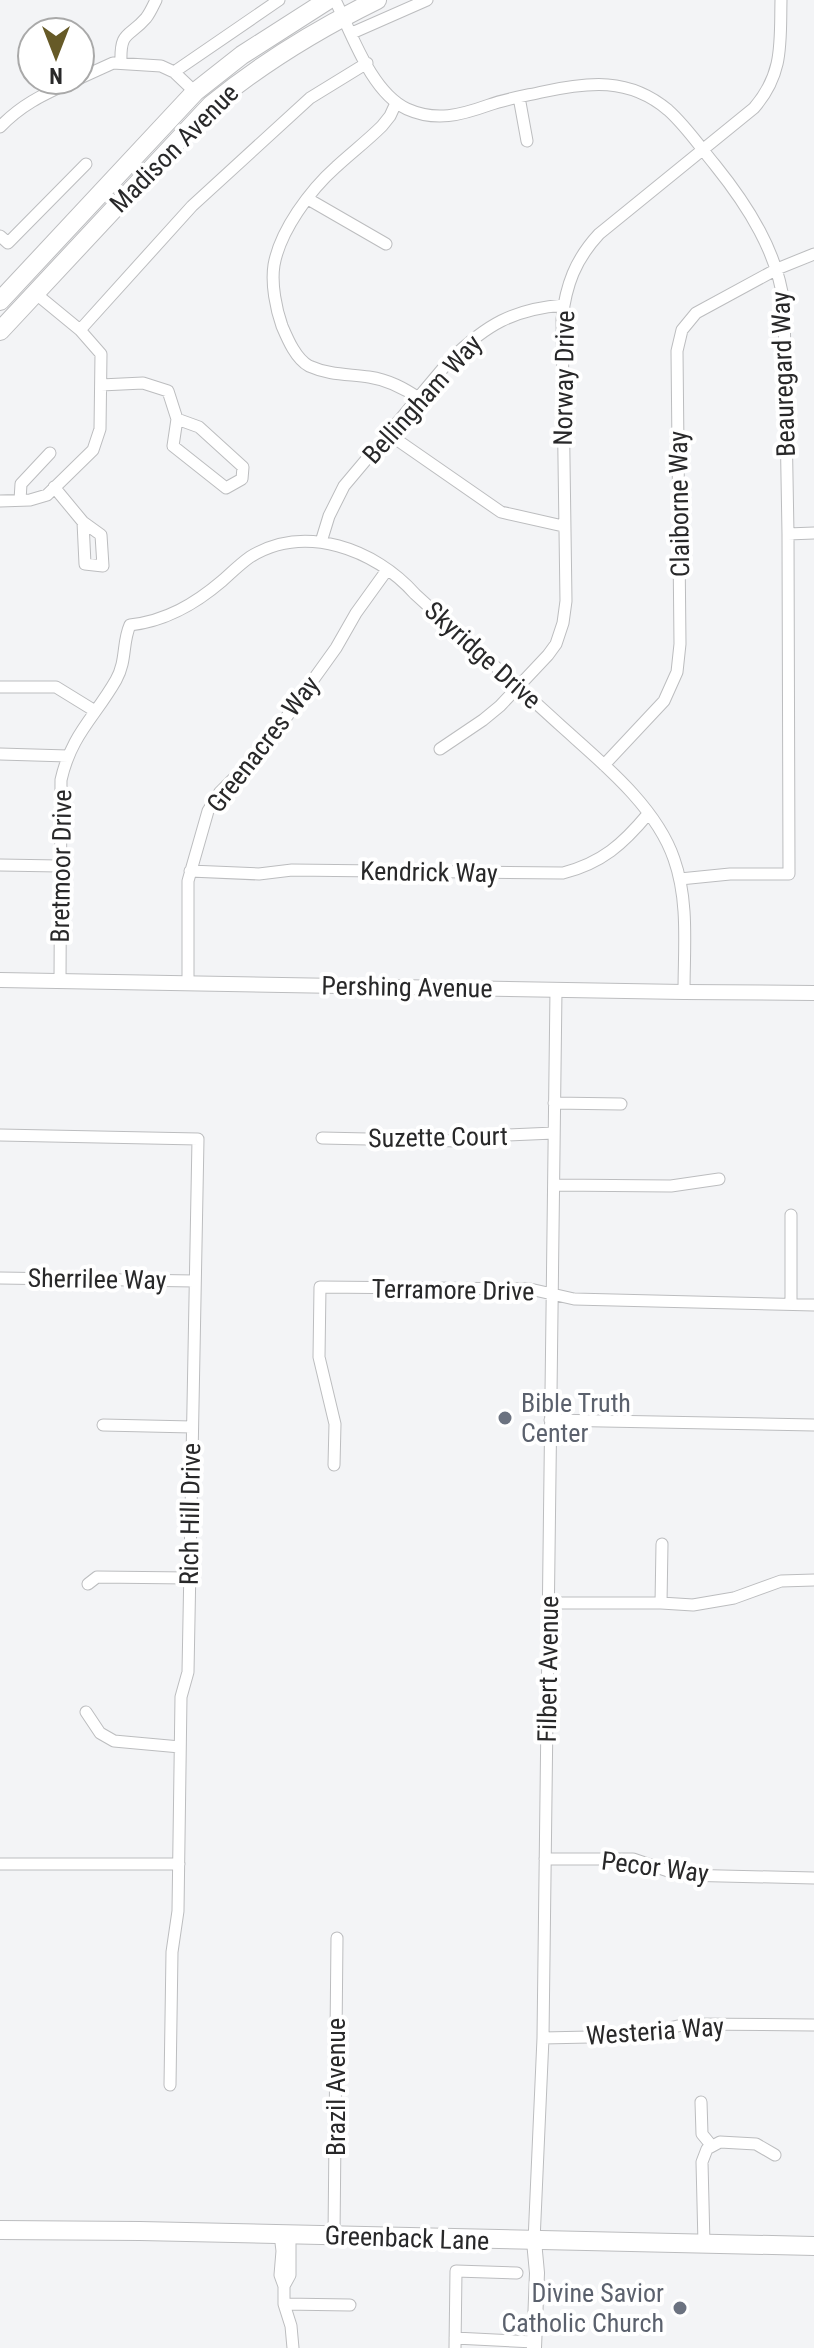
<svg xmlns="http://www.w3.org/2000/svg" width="814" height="2348" font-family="'Roboto Condensed',sans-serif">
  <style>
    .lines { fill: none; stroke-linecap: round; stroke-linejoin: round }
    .minor-casing { stroke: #bcbdbf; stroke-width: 13 }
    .tertiary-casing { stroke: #bcbdbf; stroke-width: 16 }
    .primary-casing { stroke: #bcbdbf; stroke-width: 20 }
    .minor { stroke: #fff; stroke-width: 11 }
    .tertiary { stroke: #fff; stroke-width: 14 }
    .primary { stroke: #fff; stroke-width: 18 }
    .worship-dot { fill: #6b7280; stroke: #fff; stroke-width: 3 }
    .labels { text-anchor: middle; stroke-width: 8; stroke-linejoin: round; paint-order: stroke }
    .street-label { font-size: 26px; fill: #282829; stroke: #fff }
    .worship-label { font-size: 26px; fill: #5b616d; stroke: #fff; text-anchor: start }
  </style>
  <rect width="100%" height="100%" fill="#f3f4f6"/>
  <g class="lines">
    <g class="minor-casing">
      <path id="minor" d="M335 0C352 34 371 92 407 109 436 122 461 115 489 105 506 99 524 96 542 92 588 82 629 77 668 110 686 126 700 147 715 165 748 206 778 253 784 305L788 534 789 874H730L680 879
        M352 33 427 0
        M121 62C120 30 129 38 146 18 150 13 153 6 156 0
        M174 72 279 0
        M80 78 113 63 161 66 174 72 195 92
        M519 97 527 141
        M396 103 390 116 382 126C367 141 351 153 336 167 310 190 280 231 274 265 271 284 276 309 282 326 288 340 296 359 309 366 329 375 348 374 369 377 389 380 404 388 420 399
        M0 127C23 103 45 94 75 80
        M308 199 386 244
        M0 236 8 243 86 164
        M80 330 192 206 310 98 367 63
        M101 385 143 383 168 391 177 419 173 446 226 488 242 479 243 467 199 427 177 419
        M390 435 501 512 563 526
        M54 487 83 522 85 564 103 566 101 535 83 522
        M20 500 21 484 50 453
        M0 501 30 500 47 495 93 450 100 429 101 354 80 330 35 293
        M788 534 814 533
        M321 542 329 516 344 486 450 360C486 325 513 309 564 305
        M0 687H56L95 711
        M440 749 483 720 500 706 548 655 556 644 563 623 566 601 562 319C566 285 575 260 599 234L754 108C784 73 780 43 781 0
        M0 754 68 756
        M604 765 664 701 677 672 680 644 677 351 682 330 696 313 777 269 814 254
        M0 865 59 866
        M190 871 259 874 292 870 563 873C602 863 623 844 648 814
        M60 981 61 780C71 735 95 717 116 680 127 660 122 643 130 625 166 621 195 604 222 581 231 573 240 564 250 557 305 523 375 549 415 594 463 638 512 681 560 725 601 762 656 806 674 859 689 901 684 948 684 992
        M188 983V881L208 811 220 792 258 754 275 733 336 648 356 613 387 570
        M554 1103 621 1104
        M0 1135 198 1139 188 1672 181 1697 178 1911 172 1952 170 2085
        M322 1138 459 1141 488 1136 554 1133
        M554 1185 671 1186 719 1179
        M791 1215V1304
        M0 1278 194 1281
        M550 1420 814 1425
        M103 1425 192 1427
        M334 1465 335 1424 319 1357 320 1287 530 1289 574 1299 814 1305
        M88 1584 97 1577 189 1578
        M550 1603H661L693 1605 734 1598 781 1581 814 1580
        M661 1603 662 1544
        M86 1712 100 1733 114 1741 180 1747
        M545 1859H633L680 1875 814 1878
        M0 1864H179
        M543 2038 636 2036 686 2024 814 2025
        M701 2102 702 2134 711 2145
        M280 2234 282 2251 280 2275 284 2286V2304L291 2326 293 2348
        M334 2235 337 1938
        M534 2241 543 2038 556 990
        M704 2244 702 2162 707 2149 720 2142 756 2144 775 2155
        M284 2286 290 2275V2235
        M284 2304 350 2305
        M455 2338 534 2342
        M455 2348 456 2271 517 2273"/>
    </g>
    <g class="tertiary-casing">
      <path id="tertiary" d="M0 980 684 992 814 993
        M534 2241 537 2273 534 2348"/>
    </g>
    <g class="primary-casing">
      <path id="primary" d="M0 301 195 92 242 55 328 0
        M0 331 211 105C262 63 318 29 377 0
        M0 2230 140 2231 814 2246"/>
    </g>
    <use href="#minor" class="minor"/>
    <use href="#tertiary" class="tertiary"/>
    <use href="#primary" class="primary"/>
  </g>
  <g class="worship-dot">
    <circle cx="505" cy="1418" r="8"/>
    <circle cx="680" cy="2308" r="8"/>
  </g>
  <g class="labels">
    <g class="street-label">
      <text transform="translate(174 148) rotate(-45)" y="9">Madison Avenue</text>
      <text transform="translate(783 374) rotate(-92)" y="9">Beauregard Way</text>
      <text transform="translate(564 378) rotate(-89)" y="9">Norway Drive</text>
      <text transform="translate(422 399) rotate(-48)" y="9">Bellingham Way</text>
      <text transform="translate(679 504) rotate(-91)" y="9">Claiborne Way</text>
      <text transform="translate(483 655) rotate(42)" y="9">Skyridge Drive</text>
      <text transform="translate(263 744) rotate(-52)" y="9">Greenacres Way</text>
      <text transform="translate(61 866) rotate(-89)" y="9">Bretmoor Drive</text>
      <text transform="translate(429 872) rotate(1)" y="9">Kendrick Way</text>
      <text transform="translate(407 987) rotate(1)" y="9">Pershing Avenue</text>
      <text transform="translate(438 1137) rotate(-1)" y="9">Suzette Court</text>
      <text transform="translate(97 1279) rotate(1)" y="9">Sherrilee Way</text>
      <text transform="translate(453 1290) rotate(1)" y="9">Terramore Drive</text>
      <text transform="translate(190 1514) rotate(-89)" y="9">Rich Hill Drive</text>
      <text transform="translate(548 1669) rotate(-89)" y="9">Filbert Avenue</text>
      <text transform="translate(655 1867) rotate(7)" y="9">Pecor Way</text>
      <text transform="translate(655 2031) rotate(-4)" y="9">Westeria Way</text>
      <text transform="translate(336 2087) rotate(-90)" y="9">Brazil Avenue</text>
      <text transform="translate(407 2238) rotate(2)" y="9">Greenback Lane</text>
    </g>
    <g class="worship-label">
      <text x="521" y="1412">Bible Truth<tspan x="521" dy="30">Center</tspan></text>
      <text x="664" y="2302" text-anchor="end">Divine Savior<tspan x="664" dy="30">Catholic Church</tspan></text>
    </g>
  </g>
  <g transform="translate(56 56) rotate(180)"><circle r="38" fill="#ffffff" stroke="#a9a9a9" stroke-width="2"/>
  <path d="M0-6L14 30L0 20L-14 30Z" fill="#665a27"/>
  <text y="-12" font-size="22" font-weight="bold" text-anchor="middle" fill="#282829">N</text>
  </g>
</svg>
